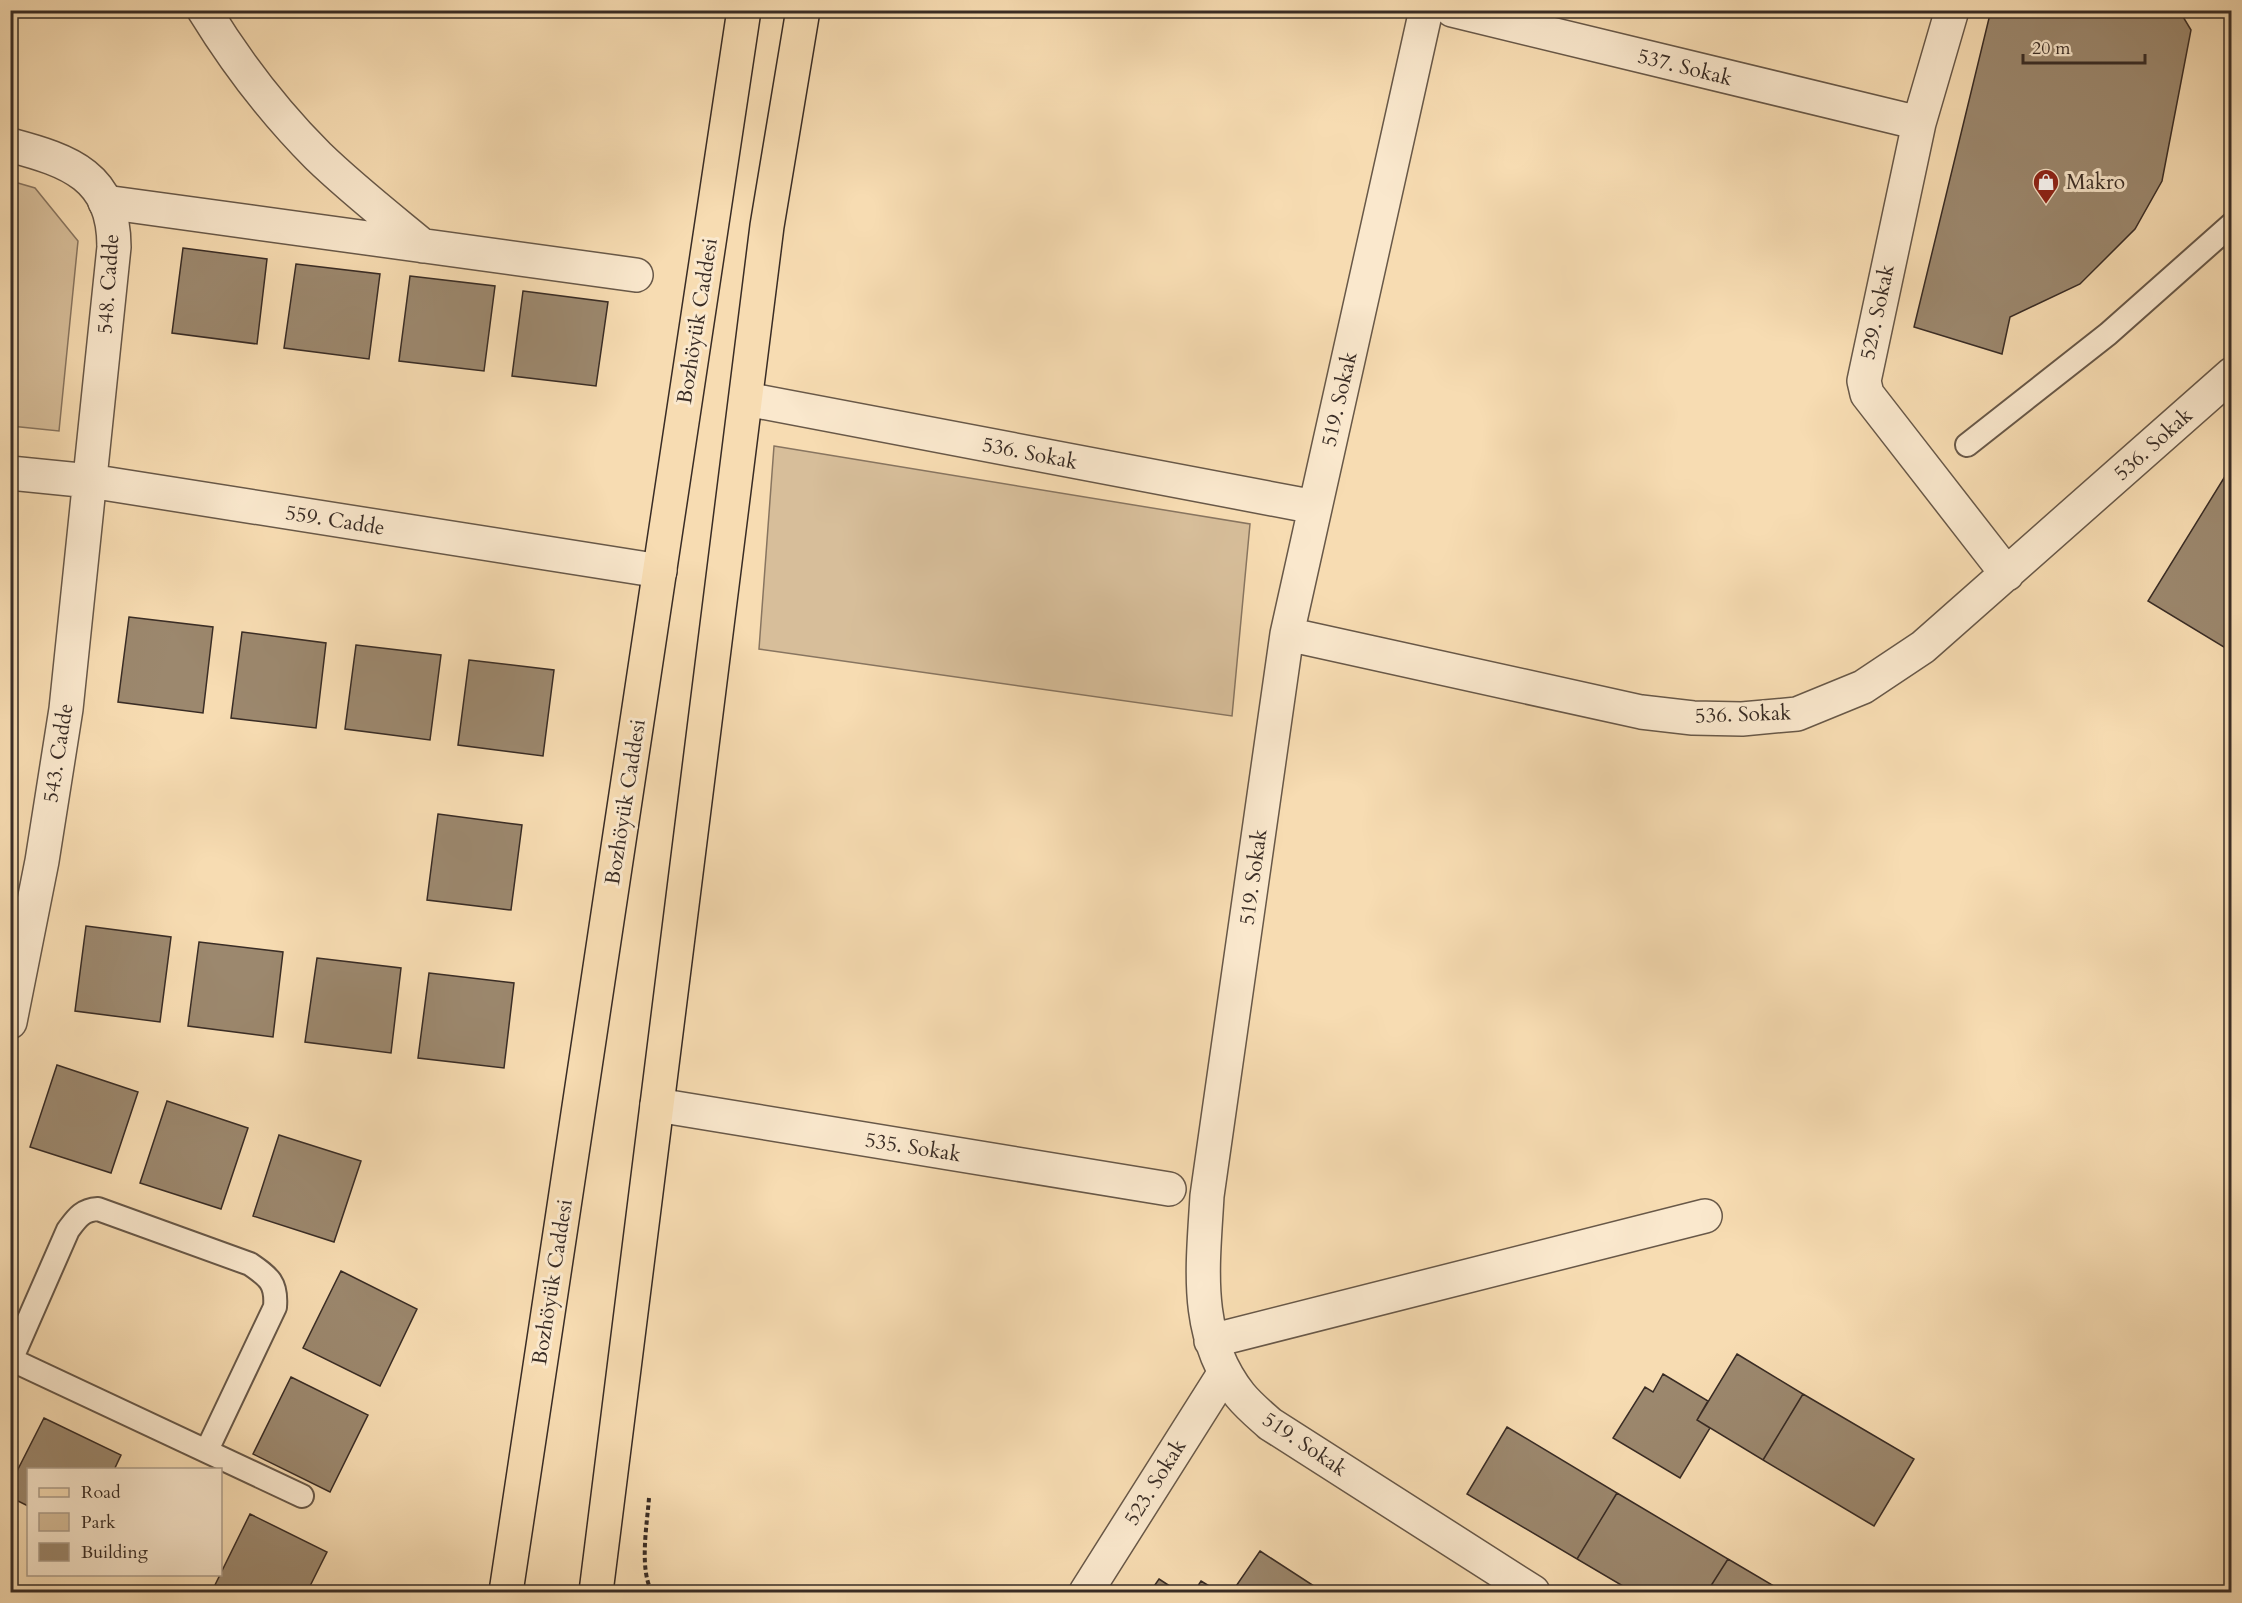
<svg xmlns="http://www.w3.org/2000/svg" width="2242" height="1603" font-family="Cardo,serif">
  <style>
    .green { fill: #d7be9a; stroke: #887560; stroke-width: 1.5 }
    .building { fill: #9c886e; stroke: #392c25; stroke-width: 1.5 }
    .lines { fill: none; stroke-linecap: round; stroke-linejoin: round }
    .service-casing { stroke: #685848; stroke-width: 26 }
    .minor-casing { stroke: #685848; stroke-width: 36 }
    .tertiary-casing { stroke: #685848; stroke-width: 36 }
    .primary-casing { stroke: #392c25; stroke-width: 36 }
    .path { stroke: #392c25; stroke-width: 4; stroke-dasharray: 4.5 3; stroke-linecap: butt }
    .service { stroke: #fae8cd; stroke-width: 22 }
    .minor { stroke: #fae8cd; stroke-width: 33 }
    .tertiary { stroke: #fae8cd; stroke-width: 33 }
    .primary { stroke: #f7dcb2; stroke-width: 33 }
    .labels { text-anchor: middle; stroke-width: 6; stroke-linejoin: round; paint-order: stroke }
    .street-label { font-size: 21px; fill: #392c25; stroke: #fae8cd }
    .poi-label { font-size: 21px; fill: #392c25; stroke: #fae8cd; text-anchor: start }
  </style>
  <rect width="100%" height="100%" fill="#f7dcb2"/>
  <filter id="stains"><feTurbulence type="fractalNoise" baseFrequency=".00333" numOctaves="4"/><feColorMatrix values="0 0 0 0 .2 0 0 0 0 .09 0 0 0 0 .02 0 0 0 .5 -.17"/></filter>
  <radialGradient id="worn" r=".72"><stop offset=".6" stop-color="#630" stop-opacity="0"/><stop offset="1" stop-color="#630" stop-opacity=".3"/></radialGradient>
  <path class="green" d="M11 181 35 188 78 241 59 431 11 426Z
    M774 446 1250 524 1232 716 759 649Z"/>
  <path class="building" d="M1991 10H2179L2191 30 2162 181 2135 229 2080 284 2010 317 2002 354 1914 327Z
    M183 248 267 259 257 344 172 333Z
    M296 264 380 274 369 359 284 348Z
    M410 276 495 286 484 371 399 361Z
    M523 291 608 302 596 386 512 376Z
    M2232 465V652L2148 601Z
    M129 617 213 627 203 713 118 702Z
    M242 632 326 643 316 728 231 718Z
    M356 645 441 655 430 740 345 729Z
    M469 660 554 670 543 756 458 745Z
    M438 814 522 825 511 910 427 900Z
    M86 926 171 937 160 1022 75 1011Z
    M199 942 283 952 273 1037 188 1026Z
    M317 958 401 968 391 1053 305 1042Z
    M429 973 514 983 504 1068 418 1058Z
    M57 1065 138 1092 111 1173 30 1147Z
    M167 1101 248 1128 221 1209 140 1183Z
    M279 1135 361 1161 334 1242 253 1216Z
    M341 1271 417 1309 380 1386 303 1348Z
    M1737 1354 1803 1394 1763 1460 1697 1420Z
    M1663 1374 1708 1401 1697 1420 1710 1428 1680 1478 1613 1438 1645 1387 1653 1392Z
    M291 1377 368 1415 330 1492 253 1454Z
    M1803 1394 1914 1459 1874 1526 1763 1460Z
    M44 1418 121 1455 114 1470H28V1506L10 1497V1485Z
    M1507 1427 1617 1493 1577 1559 1467 1494Z
    M1617 1493 1728 1559 1707 1592H1633L1577 1559Z
    M250 1514 327 1552 307 1592H216L212 1591Z
    M1260 1551 1314 1586 1310 1592H1232Z
    M1728 1559 1784 1592H1707Z
    M1159 1579 1179 1592H1150Z
    M1201 1581 1219 1592H1194Z"/>
  <g class="lines">
    <g class="service-casing">
      <path id="service" d="M1967 445 2108 334 2232 224
        M10 1359 302 1496
        M11 1360 68 1230C77 1218 82 1210 98 1209L250 1264C269 1277 277 1283 275 1307L207 1450"/>
    </g>
    <g class="minor-casing">
      <path id="minor" d="M204 10C236 62 275 113 318 156 351 188 388 217 423 246
        M1426 10 1287 634 1207 1196C1203 1267 1193 1335 1240 1395 1249 1406 1260 1415 1270 1424L1533 1592
        M1452 10 1919 123
        M1952 10 1919 123 1864 381 1867 394 2007 574
        M105 202 636 275
        M746 399 1315 507
        M1287 634 1641 712 1693 718 1742 719 1797 714 1863 687 1923 647 2232 374
        M657 1105 1169 1189
        M1211 1341 1705 1216
        M1086 1592 1225 1372"/>
    </g>
    <g class="tertiary-casing">
      <path id="tertiary" d="M10 145C70 161 114 176 114 247L66 709 42 861 10 1022
        M10 473 90 481 660 571"/>
    </g>
    <g class="primary-casing">
      <path id="primary" d="M506 1592 744 10
        M596 1592 767 226 803 10"/>
    </g>
    <path class="path" d="M649 1498C647 1525 639 1569 652 1592"/>
    <use href="#service" class="service"/>
    <use href="#minor" class="minor"/>
    <use href="#tertiary" class="tertiary"/>
    <use href="#primary" class="primary"/>
  </g>
  <defs>
    <g id="shop-pin" transform="scale(1.35)"><path d="M0 17L-7.5 6A9.5 9.5 0 1 1 7.5 6Z" fill="#8f2418" stroke="#fae8cd"/><path d="M-5-2.5h2.3a2.7 3.5 0 0 1 5.4 0H5L5.5 6h-11ZM-1.5-2.5h3a1.5 2.3 0 0 0-3 0Z" fill="#fff"/></g>
  </defs>
  <g fill-rule="evenodd">
    <use href="#shop-pin" x="2046" y="182"/>
  </g>
  <g class="labels">
    <g class="street-label">
      <text transform="translate(1685 67) rotate(14)" y="7">537. Sokak</text>
      <text transform="translate(108 284) rotate(-86)" y="7">548. Cadde</text>
      <text transform="translate(1877 312) rotate(-78)" y="7">529. Sokak</text>
      <text transform="translate(697 321) rotate(-81)" y="7">Bozhöyük Caddesi</text>
      <text transform="translate(1339 399) rotate(-77)" y="7">519. Sokak</text>
      <text transform="translate(2153 444) rotate(-42)" y="7">536. Sokak</text>
      <text transform="translate(1030 453) rotate(11)" y="7">536. Sokak</text>
      <text transform="translate(335 520) rotate(9)" y="7">559. Cadde</text>
      <text transform="translate(1743 714) rotate(-2)" y="7">536. Sokak</text>
      <text transform="translate(58 753) rotate(-81)" y="7">543. Cadde</text>
      <text transform="translate(625 802) rotate(-81)" y="7">Bozhöyük Caddesi</text>
      <text transform="translate(1253 877) rotate(-82)" y="7">519. Sokak</text>
      <text transform="translate(913 1147) rotate(9)" y="7">535. Sokak</text>
      <text transform="translate(552 1282) rotate(-81)" y="7">Bozhöyük Caddesi</text>
      <text transform="translate(1305 1444) rotate(34)" y="7">519. Sokak</text>
      <text transform="translate(1155 1482) rotate(-58)" y="7">523. Sokak</text>
    </g>
    <g class="poi-label">
      <text x="2066" y="189">Makro</text>
    </g>
  </g>
  <rect width="2242" height="1603" fill="none" stroke="#f7dcb2" stroke-width="36"/>
  <rect x="12" y="12" width="2218" height="1579" fill="none" stroke="#392c25" stroke-width="3"/>
  <rect x="18" y="18" width="2206" height="1567" fill="none" stroke="#392c25" stroke-width="1.5"/>
  <rect x="27" y="1468" width="195" height="108" fill="#fae8cd" stroke="#ad9d8a" stroke-width="1.5"/>
  <rect x="39" y="1488" width="30" height="9" fill="#f7dcb2" stroke="#ad9d8a" stroke-width="1.5"/>
  <text x="81" y="1498" font-size="18" fill="#392c25">Road</text>
  <rect x="39" y="1513" width="30" height="18" fill="#d7be9a" stroke="#ad9d8a" stroke-width="1.5"/>
  <text x="81" y="1528" font-size="18" fill="#392c25">Park</text>
  <rect x="39" y="1543" width="30" height="18" fill="#9c886e" stroke="#ad9d8a" stroke-width="1.5"/>
  <text x="81" y="1558" font-size="18" fill="#392c25">Building</text>
  <path d="M2023 54v9h122v-9" fill="none" stroke="#392c25" stroke-width="3"/>
  <text x="2032" y="54" font-size="18" fill="#392c25" stroke="#fae8cd" stroke-width="4.5" paint-order="stroke">20 m</text>
  <rect width="100%" height="100%" filter="url(#stains)"/>
  <rect width="100%" height="100%" fill="url(#worn)"/>
</svg>
